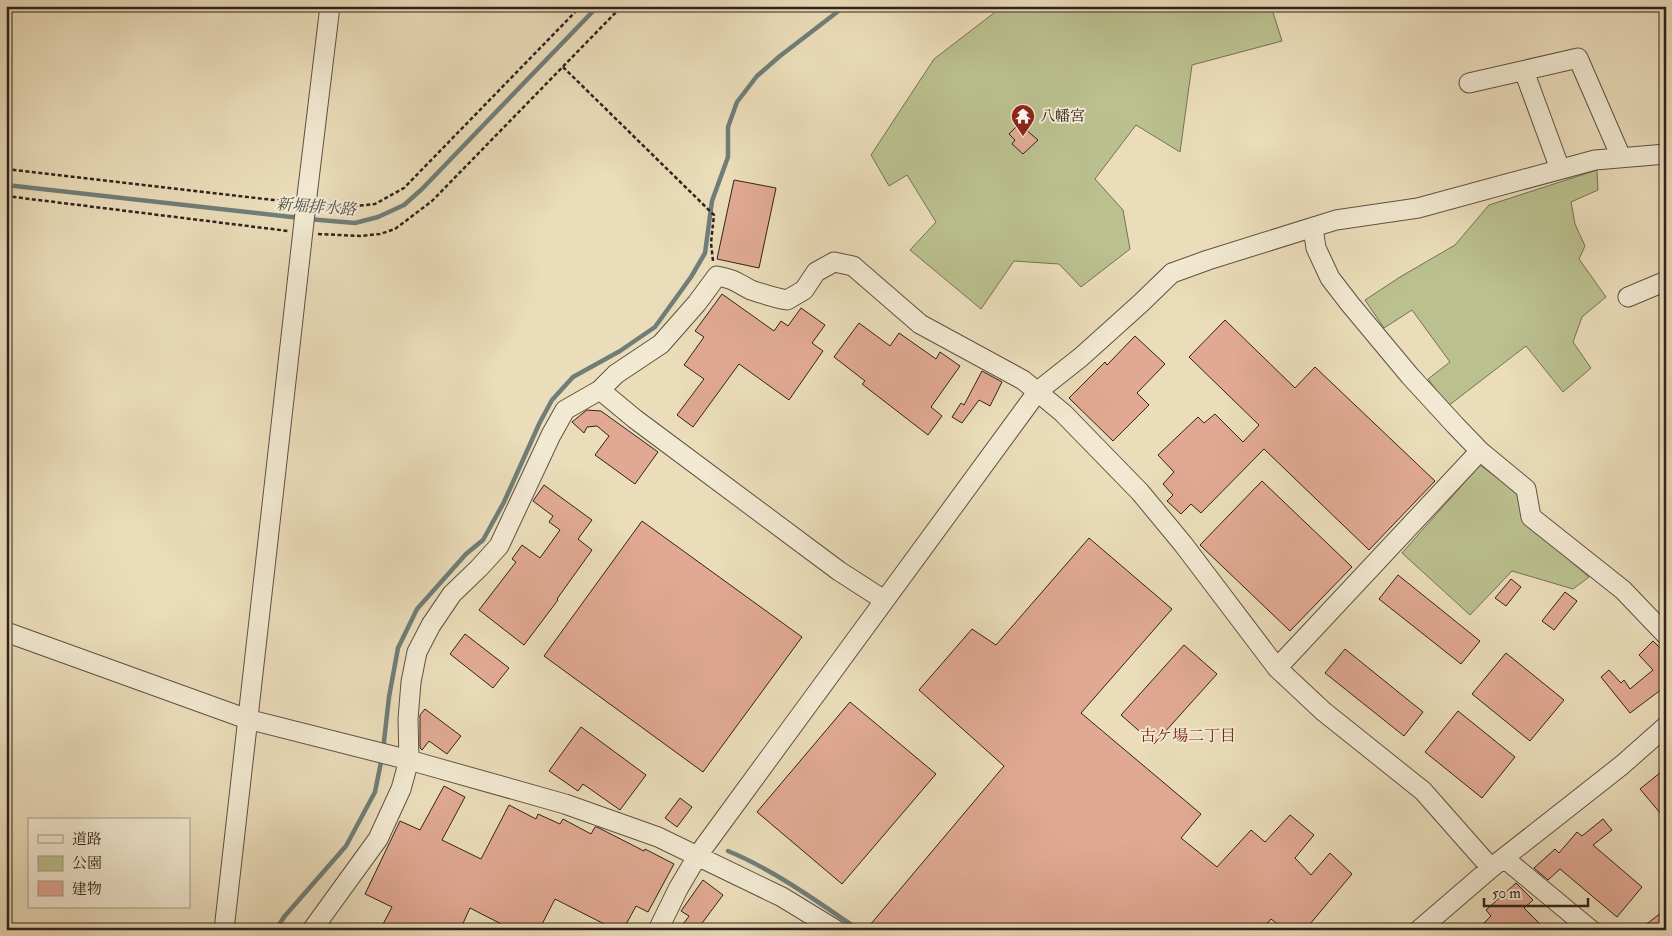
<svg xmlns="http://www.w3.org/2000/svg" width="1672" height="936" font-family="'IM FELL Double Pica','Noto Serif JP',serif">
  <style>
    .green { fill: #bac08e; stroke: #757156 }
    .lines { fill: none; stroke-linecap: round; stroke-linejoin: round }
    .stream { stroke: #6f7e79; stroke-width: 4.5 }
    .building { fill: #e1a993; stroke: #30221d }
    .minor-casing { stroke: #5f5144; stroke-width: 21 }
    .path { stroke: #30221d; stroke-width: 2.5; stroke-dasharray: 4 2.5; stroke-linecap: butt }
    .minor { stroke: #f2e9d2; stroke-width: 19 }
    .labels { text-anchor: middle; stroke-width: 4; stroke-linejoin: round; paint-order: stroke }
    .poi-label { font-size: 15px; fill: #30221d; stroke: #f2e9d2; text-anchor: start }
    .water-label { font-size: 16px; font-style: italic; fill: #50504b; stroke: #f2e9d2 }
    .neighbourhood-label { font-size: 16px; fill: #7a1f14; stroke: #f2e9d2 }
  </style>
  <rect width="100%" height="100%" fill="#ebddba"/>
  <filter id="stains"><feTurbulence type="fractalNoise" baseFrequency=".004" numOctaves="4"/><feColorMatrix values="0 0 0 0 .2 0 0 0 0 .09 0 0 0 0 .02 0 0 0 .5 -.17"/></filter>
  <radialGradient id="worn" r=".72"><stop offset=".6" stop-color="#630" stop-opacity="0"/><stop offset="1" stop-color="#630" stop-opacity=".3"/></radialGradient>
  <path class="green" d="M1003 6H1271L1282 41 1192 65 1180 152 1136 125 1095 179 1123 210 1130 249 1081 287 1059 264 1014 261 981 309 910 250 936 222 907 175 889 186 871 155 934 59Z
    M1597 170 1598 190 1571 202 1575 224 1585 246 1579 259 1606 297 1582 317 1573 342 1591 368 1563 392 1526 346 1448 406 1428 379 1450 362 1412 310 1384 328 1365 300 1400 277 1455 245 1489 205Z
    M1480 465 1519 494 1526 523 1589 577 1573 589 1512 571 1470 615 1402 553Z"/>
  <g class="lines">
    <path class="stream" d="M6 185 300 218
      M308 219 355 223 378 217 404 205 422 189 598 6
      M383 750 389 697 398 648 417 609 466 554 483 540 504 502 540 422 552 400 573 377 620 351 655 327 691 277 705 253 712 201 728 157V127L737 102 757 76 780 56 845 6
      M728 851C774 870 818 902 859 930
      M276 930 284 917 346 846 375 792 382 757"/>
  </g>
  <path class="building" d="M1017 126 1022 132 1025 129 1038 140 1023 154 1012 144 1015 140 1009 134Z
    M734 180 776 188 759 268 717 259Z
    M722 294 774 331 781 321 788 326 801 308 825 325 812 343 823 351 789 400 739 364 693 427 677 415 704 379 684 365 704 337 695 331Z
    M1225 320 1295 388 1315 367 1435 481 1369 550 1264 449 1201 513 1191 504 1181 514 1167 501 1173 495 1163 484 1174 472 1158 455 1198 417 1204 423 1215 414 1243 442 1259 425 1189 357Z
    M859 323 890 346 899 333 936 359 940 352 960 366 931 407 942 416 928 435 862 384 865 381 834 357Z
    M1135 336 1165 364 1137 393 1149 405 1113 441 1069 398 1105 362 1107 365Z
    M982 371 1002 382 990 406 979 400 962 423 952 417 961 403 964 405Z
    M587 410 601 411 658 452 635 484 595 455 609 436 597 426 587 427 584 433 572 422Z
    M1262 481 1352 567 1290 631 1200 545Z
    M544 485 592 520 578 539 592 550 557 599 558 600 524 645 479 610 516 562 512 559 522 545 540 558 560 530 549 522 553 516 533 501Z
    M642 521 802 637 703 772 544 656Z
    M1089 538 1172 609 1081 713 1201 814 1181 838 1217 867 1251 830 1265 842 1290 815 1314 835 1295 858 1311 875 1330 853 1352 874 1305 930H1285L1271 919 1262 930H876L870 925 1004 766 919 690 972 629 996 645Z
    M1398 575 1480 641 1461 664 1379 599Z
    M1511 579 1521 587 1506 606 1495 598Z
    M1565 592 1577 601 1554 630 1542 621Z
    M465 634 509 668 493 688 450 654Z
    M1653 641 1666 654V686L1630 713 1601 677 1609 670 1621 683 1624 680 1630 689 1653 670 1639 655Z
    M1184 645 1217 674 1154 744 1121 715Z
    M1345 649 1423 712 1404 736 1325 673Z
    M1506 653 1564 700 1530 741 1472 694Z
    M850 702 936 774 842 884 757 812Z
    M425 709 461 736 447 754 429 741 422 750 420 748V715Z
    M1458 711 1515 757 1482 798 1425 752Z
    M581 727 646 775 620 810 583 784 578 791 549 771Z
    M1666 768V820L1640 789Z
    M444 786 465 797 442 840 481 859 509 805 536 819 538 814 560 824 563 819 591 834 595 827H597L644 851 645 849 674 864 648 912 636 906 623 930H616L555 899 539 930H513L470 908 460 930H380L392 907 365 894 400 821 420 830Z
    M680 798 692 807 677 827 665 818Z
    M1603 819 1612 830 1593 845 1642 887 1617 917 1560 869 1548 880 1534 868 1555 849 1559 853 1577 832 1582 836Z
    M703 880 723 895 697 930H679L689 916 681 911Z
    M1516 883 1533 900 1524 908 1546 930H1477L1491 916 1486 910Z
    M1666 909V930H1639Z"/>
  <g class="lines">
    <g class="minor-casing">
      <path id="minor" d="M1524 71 1560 169
        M1469 83 1578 58 1621 157
        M1313 228 1316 248 1330 278 1350 304 1410 376 1455 425 1480 451 1526 489 1531 517 1623 590 1666 635
        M1628 297 1666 281
        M600 390 635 419 839 571 884 600
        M6 632 247 719 409 760 565 804 658 837 782 897 836 930
        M1277 668 1480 451
        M1504 858 1591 930
        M224 930 306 204 330 6
        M312 930 378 839 401 789 409 760 408 719 411 682 417 652 431 625 452 594 479 568 499 546 551 435 565 410 600 390 616 374 661 344 697 303 717 276C735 279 737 283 751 290 763 294 775 298 787 300L804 290 816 272 834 262 853 266 920 324 1023 380 1063 413 1140 492 1183 544 1277 668 1323 711 1423 791 1491 868
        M658 930 678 889 698 855 1038 391 1081 357 1141 303 1172 273 1208 260 1336 220 1418 208 1595 160 1666 154
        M1419 930 1491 868 1622 765 1666 726"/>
    </g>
    <path class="path" d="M563 67 714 215 711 243 713 261
      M6 169 291 202
      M6 196 288 231
      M321 206 337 208 375 204 404 188 581 6
      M318 234 360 236 380 234 395 229 432 201 622 6"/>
    <use href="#minor" class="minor"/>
  </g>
  <defs>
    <g id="temple-pin" transform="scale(1.25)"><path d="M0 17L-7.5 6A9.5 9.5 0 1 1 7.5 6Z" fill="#8f2418" stroke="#f2e9d2"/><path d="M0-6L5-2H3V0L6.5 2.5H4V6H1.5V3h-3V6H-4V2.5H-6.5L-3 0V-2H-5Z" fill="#fff"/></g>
  </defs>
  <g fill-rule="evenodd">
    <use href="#temple-pin" x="1023" y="116"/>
  </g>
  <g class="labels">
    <g class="poi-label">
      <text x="1040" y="121">八幡宮</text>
    </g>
    <g class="water-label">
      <text transform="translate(316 206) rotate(4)" y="6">新堀排水路</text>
    </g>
    <g class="neighbourhood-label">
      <text x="1188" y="741">古ケ場二丁目</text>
    </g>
  </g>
  <rect width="1672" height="936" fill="none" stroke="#ebddba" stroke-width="25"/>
  <rect x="8" y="8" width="1657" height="921" fill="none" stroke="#30221d" stroke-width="2.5"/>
  <rect x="12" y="12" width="1647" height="911" fill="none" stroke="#30221d"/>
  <rect x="28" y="818" width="162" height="90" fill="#f2e9d2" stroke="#a4998a"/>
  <rect x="38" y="835" width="25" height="8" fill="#f2e9d2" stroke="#a4998a"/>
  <text x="72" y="844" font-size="15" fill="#30221d">道路</text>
  <rect x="38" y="856" width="25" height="15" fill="#bac08e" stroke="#a4998a"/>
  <text x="72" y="868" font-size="15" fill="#30221d">公園</text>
  <rect x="38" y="881" width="25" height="15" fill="#e1a993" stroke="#a4998a"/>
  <text x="72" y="894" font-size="15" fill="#30221d">建物</text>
  <path d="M1484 898v8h104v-8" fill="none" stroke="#30221d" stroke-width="2.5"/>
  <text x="1492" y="898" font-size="15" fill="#30221d" stroke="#f2e9d2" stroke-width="4" paint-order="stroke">50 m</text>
  <rect width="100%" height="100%" filter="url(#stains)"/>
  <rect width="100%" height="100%" fill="url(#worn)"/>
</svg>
